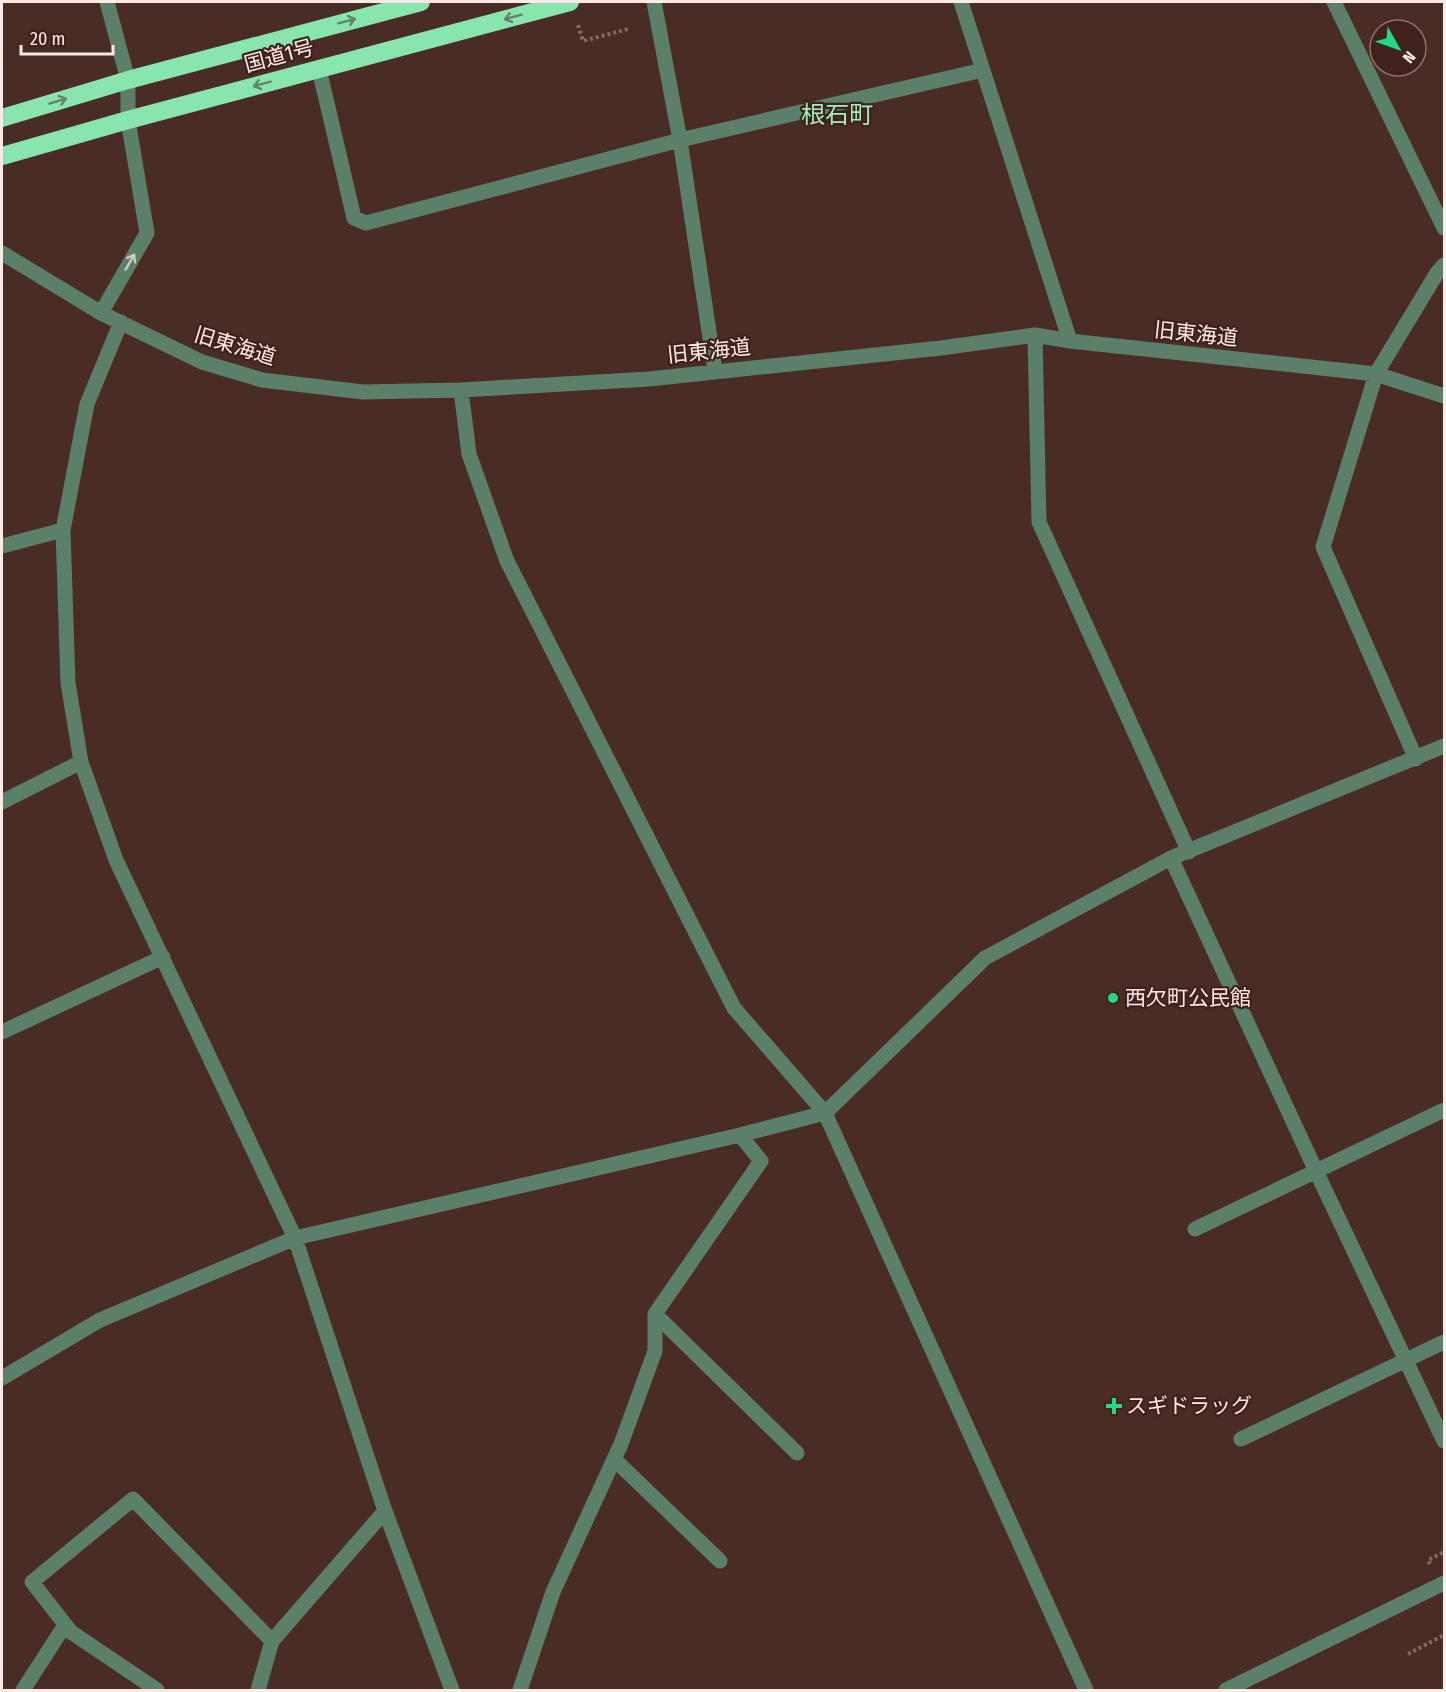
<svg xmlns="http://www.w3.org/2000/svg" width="1446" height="1692" font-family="'Fira Sans Condensed','Noto Sans JP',sans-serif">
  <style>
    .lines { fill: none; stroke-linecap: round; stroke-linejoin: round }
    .path { stroke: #846964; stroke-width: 4; stroke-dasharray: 3 3; stroke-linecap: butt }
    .minor { stroke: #5b7f69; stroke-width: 15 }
    .highway { stroke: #87e5ad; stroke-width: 18 }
    .oneway { stroke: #638466 }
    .oneway2 { stroke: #cecac1 }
    .poi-dot { fill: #23d886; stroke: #3f221e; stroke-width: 2 }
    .labels { text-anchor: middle; stroke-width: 4.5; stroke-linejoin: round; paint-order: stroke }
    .street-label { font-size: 21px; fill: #ffeae7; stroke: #3f221e }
    .poi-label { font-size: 21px; fill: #ffeae7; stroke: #3f221e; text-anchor: start }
    .quarter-label { font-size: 24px; fill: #a1edbe; stroke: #3f221e }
  </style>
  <rect width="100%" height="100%" fill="#4a2c27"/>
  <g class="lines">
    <path class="path" d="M578 25 583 41 628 29
      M1430 1564 1428 1560 1444 1552
      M1408 1654 1444 1635"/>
    <path class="minor" d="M654 2 680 140 715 371
      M961 2 1070 341
      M1334 2 1444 228
      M319 69 354 218 366 223 680 140 983 70
      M2 253 101 313 202 362 262 380 363 392 461 390 649 379 941 348 1035 335 1070 341 1376 374 1444 396
      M101 313 147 233 128 120V80L107 2
      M121 322 87 404 63 530 68 683 81 762 116 860 295 1238 385 1511 452 1690
      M1035 335 1039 522 1189 852
      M461 390 469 454 507 561 734 1008 825 1113 1086 1690
      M2 546 63 530
      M1416 759 1323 547 1376 374 1437 273 1444 265
      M2 802 81 762
      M1171 858 1316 1171 1444 1441
      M2 1032 163 957
      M1195 1229 1444 1110
      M655 1314 797 1453
      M2 1378 100 1320 295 1238 740 1135 825 1113 985 958 1171 858 1444 746
      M1241 1439 1444 1342
      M614 1459 720 1561
      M23 1690 65 1625
      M157 1690 71 1632 32 1582 133 1499 272 1641
      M258 1690 272 1641 385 1511
      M520 1690 553 1592 621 1444 655 1351V1314L761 1161 740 1135
      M1226 1690 1444 1583"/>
    <path class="highway" d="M2 118 128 80 421 2
      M2 156 128 120 570 2"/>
  </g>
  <defs><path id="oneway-shaft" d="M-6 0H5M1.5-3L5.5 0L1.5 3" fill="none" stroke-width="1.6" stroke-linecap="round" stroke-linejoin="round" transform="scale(1.5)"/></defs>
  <g class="oneway">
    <use href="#oneway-shaft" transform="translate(513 17) rotate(165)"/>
    <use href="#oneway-shaft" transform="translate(347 21) rotate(-15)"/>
    <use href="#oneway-shaft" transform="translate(262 84) rotate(165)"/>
    <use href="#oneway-shaft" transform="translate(58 101) rotate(-17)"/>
  </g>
  <use class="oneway2" href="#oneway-shaft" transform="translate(130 262) rotate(-60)"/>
  <g class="poi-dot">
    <circle cx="1113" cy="998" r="6"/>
    <path d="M1111 1397h6v6h6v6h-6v6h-6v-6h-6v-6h6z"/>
  </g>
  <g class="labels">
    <g class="street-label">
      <text transform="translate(279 56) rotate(-15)" y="7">国道1号</text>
      <text transform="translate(1196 334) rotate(6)" y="7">旧東海道</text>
      <text transform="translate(235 346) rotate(17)" y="7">旧東海道</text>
      <text transform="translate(709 351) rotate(-6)" y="7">旧東海道</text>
    </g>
    <g class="poi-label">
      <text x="1125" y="1005">西欠町公民館</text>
      <text x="1126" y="1413">スギドラッグ</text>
    </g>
    <g class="quarter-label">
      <text x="837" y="123">根石町</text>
    </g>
  </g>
  <rect width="1446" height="1692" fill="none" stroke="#ffeae7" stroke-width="6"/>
  <g transform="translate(1398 48) rotate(130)"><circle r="28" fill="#3f221e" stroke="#8c726e" stroke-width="1.5"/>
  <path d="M0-4.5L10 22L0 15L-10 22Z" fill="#23d886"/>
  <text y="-9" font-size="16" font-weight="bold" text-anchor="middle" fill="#ffeae7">N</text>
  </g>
  <path d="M21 45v9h92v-9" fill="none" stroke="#ffeae7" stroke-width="3"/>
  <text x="30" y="45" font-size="18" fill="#ffeae7" stroke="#3f221e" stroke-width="4.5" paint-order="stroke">20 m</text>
</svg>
